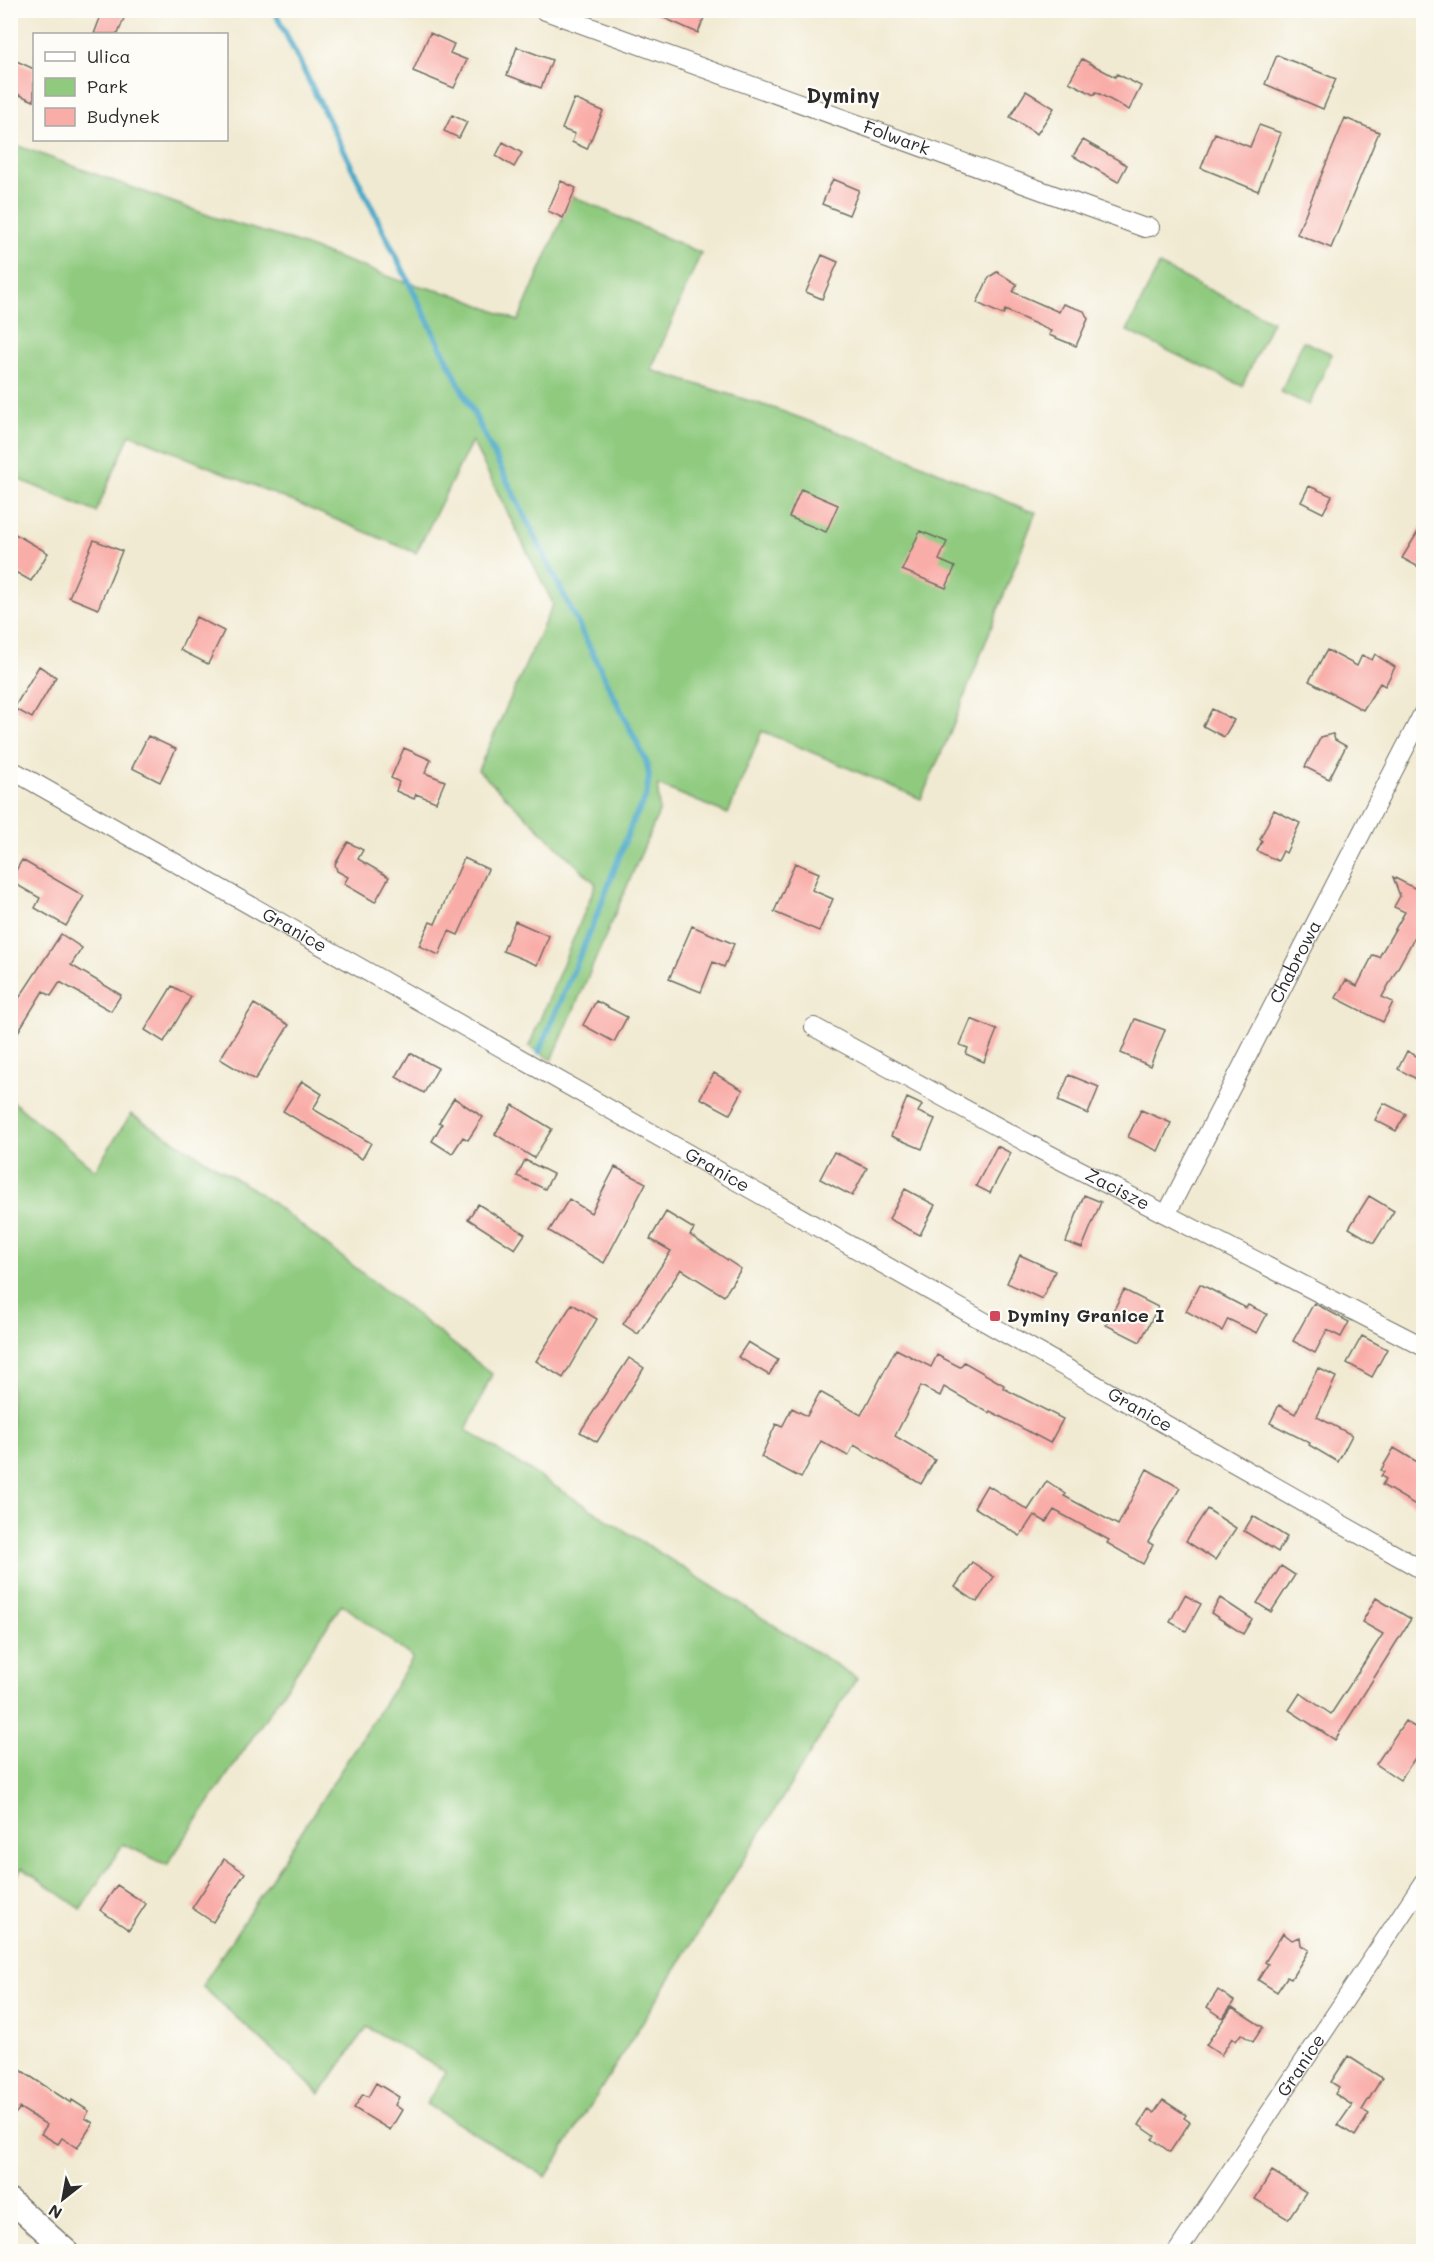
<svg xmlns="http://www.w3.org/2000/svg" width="1434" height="2262" font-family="Mali,sans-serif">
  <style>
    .green { fill: #8fca7f; stroke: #5d7a55; stroke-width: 1.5 }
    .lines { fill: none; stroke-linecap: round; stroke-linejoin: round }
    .stream { stroke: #49a8c8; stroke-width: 6 }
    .building { fill: #f9ada9 }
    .minor-casing { stroke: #706e65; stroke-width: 20 }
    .tertiary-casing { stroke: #706e65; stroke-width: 25 }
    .minor { stroke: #fff; stroke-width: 18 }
    .tertiary { stroke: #fff; stroke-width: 22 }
    .poi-dot { fill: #d1495b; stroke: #fdfcf7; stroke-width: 2 }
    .labels { text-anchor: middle; stroke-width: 4.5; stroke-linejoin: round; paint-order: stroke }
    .street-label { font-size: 18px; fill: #2b2b2b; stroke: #fdfcf7 }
    .poi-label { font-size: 18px; font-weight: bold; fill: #2b2b2b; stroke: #fdfcf7; text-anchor: start }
    .quarter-label { font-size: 21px; font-weight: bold; fill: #2b2b2b; stroke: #fdfcf7 }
  </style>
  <rect width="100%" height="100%" fill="#fdfcf7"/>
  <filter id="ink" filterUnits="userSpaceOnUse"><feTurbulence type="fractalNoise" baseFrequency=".0167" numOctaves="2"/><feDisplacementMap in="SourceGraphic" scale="12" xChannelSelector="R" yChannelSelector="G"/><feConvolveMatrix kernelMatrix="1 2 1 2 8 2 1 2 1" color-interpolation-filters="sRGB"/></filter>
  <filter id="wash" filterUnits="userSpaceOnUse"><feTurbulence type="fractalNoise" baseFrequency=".008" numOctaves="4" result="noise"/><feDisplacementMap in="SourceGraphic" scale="24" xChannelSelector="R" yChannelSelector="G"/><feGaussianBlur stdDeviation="1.35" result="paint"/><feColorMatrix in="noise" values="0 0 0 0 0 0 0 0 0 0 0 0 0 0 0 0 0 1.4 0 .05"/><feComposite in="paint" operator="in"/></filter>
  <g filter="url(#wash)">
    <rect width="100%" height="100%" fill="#f1ead2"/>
    <path class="green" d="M10 143 216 218 284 238 401 281 459 296 518 321 572 196 701 253 651 370 776 409 900 455 1027 510 1036 512 951 731 921 799 762 731 728 814 658 785 659 812 552 1060 529 1046 596 884 478 770 553 604 472 441 416 553 130 434 96 512 11 476Z
      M1159 265 1272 321 1242 386 1127 331Z
      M1303 341 1332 354 1309 405 1281 392Z
      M11 1100 95 1170 131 1114 261 1194 492 1374 466 1430 857 1678 546 2177 426 2104 446 2072 367 2027 320 2094 202 1986 413 1658 342 1604 167 1865 123 1844 81 1909 22 1868 11 1885Z"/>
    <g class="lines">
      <path class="stream" d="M274 10 647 763 649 776 646 797 632 823 597 915 539 1052"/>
    </g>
    <g id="blocks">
      <path class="building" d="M103 10H127L118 34H94Z
        M646 10H694L705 15 698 33Z
        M430 33 454 44 450 53 467 60 454 88 413 71Z
        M517 47 552 60 541 88 507 75Z
        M1277 55 1336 79 1323 109 1265 84Z
        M10 58 34 69V101L10 91Z
        M1082 59 1115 77 1117 74 1141 86 1129 110 1096 92 1094 95 1069 82Z
        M1026 91 1054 108 1037 134 1010 117Z
        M574 99 603 111 587 149 572 142 575 134 562 129Z
        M452 115 467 122 459 138 444 131Z
        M1345 118 1379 132 1331 248 1297 234Z
        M1259 125 1281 133 1258 191 1201 168 1215 133 1250 147Z
        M1083 140 1127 165 1118 182 1073 156Z
        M503 142 522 153 514 167 496 156Z
        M833 179 859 190 849 215 822 204Z
        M561 181 576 188 563 218 548 211Z
        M822 255 838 262 822 299 806 292Z
        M997 272 1017 284 1013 292 1043 305 1059 312 1063 304 1084 311 1088 319 1076 346 1049 335 1051 331 1005 310 1003 315 977 303 989 277Z
        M1309 486 1332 496 1323 513 1301 502Z
        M801 489 838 505 826 532 789 517Z
        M1424 522V570L1402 558Z
        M10 531 48 553 31 581 10 569Z
        M920 531 947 542 939 560 955 567 946 588 902 570Z
        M94 540 122 551 98 609 69 597Z
        M196 617 224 631 208 664 180 650Z
        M1327 650 1357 666 1362 655 1372 660 1375 654 1395 667 1385 686 1380 683 1363 710 1309 681Z
        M39 666 56 677 32 718 14 708Z
        M1212 709 1234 720 1224 737 1203 726Z
        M1333 734 1335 740 1346 746 1329 779 1305 767 1321 737Z
        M148 736 176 749 160 782 132 768Z
        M404 748 431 760 425 773 445 781 436 802 416 794 414 799 396 791 399 782 391 778Z
        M1274 810 1300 823 1286 853 1283 851 1278 861 1257 851 1262 841 1260 839Z
        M348 842 363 850 358 859 389 877 375 902 344 884 348 877 337 871 335 864Z
        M464 858 488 869 458 935 449 931 439 955 419 946 430 922 435 924Z
        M22 860 84 896 66 926 35 908 40 898 10 881Z
        M795 863 819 873 812 890 833 899 819 931 774 912Z
        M1393 877 1424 893V920L1382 997 1393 1002 1383 1022 1336 998 1346 980 1357 986 1373 955 1379 957 1405 912 1394 907 1400 896Z
        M515 921 549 936 537 965 503 951Z
        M692 926 734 944 724 967 713 962 701 992 669 979Z
        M61 934 82 948 71 965 121 995 111 1011 60 982 51 996 43 991 10 1045V1012Z
        M172 986 191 997 164 1042 145 1030Z
        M596 1001 627 1017 614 1042 583 1025Z
        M254 1004 289 1025 255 1080 220 1059Z
        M971 1019 997 1030 984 1062 966 1054 968 1048 960 1045Z
        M1135 1019 1165 1030 1150 1066 1121 1053Z
        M1407 1051 1424 1060V1083L1398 1069Z
        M410 1053 438 1068 424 1093 396 1077Z
        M714 1073 743 1090 730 1114 700 1098Z
        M1069 1075 1099 1087 1088 1114 1058 1101Z
        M302 1081 322 1094 313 1109 371 1143 362 1159 283 1111Z
        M454 1098 483 1117 468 1140 463 1137 452 1154 432 1141 442 1124 439 1122Z
        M907 1098 922 1105 918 1112 935 1119 922 1149 891 1136Z
        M1384 1103 1406 1114 1396 1131 1375 1120Z
        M513 1105 552 1129 534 1158 495 1134Z
        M1141 1110 1171 1123 1158 1151 1128 1137Z
        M997 1146 1011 1153 990 1193 976 1186Z
        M834 1152 867 1168 852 1196 820 1179Z
        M525 1160 553 1174 545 1189 517 1176Z
        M615 1167 646 1183 604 1263 549 1231 569 1199 591 1213Z
        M905 1189 935 1205 920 1235 889 1219Z
        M1084 1195 1101 1202 1082 1248 1066 1242Z
        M1369 1196 1394 1211 1374 1243 1349 1228Z
        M478 1204 525 1234 515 1249 468 1219Z
        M666 1212 694 1229 690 1235 741 1269 724 1296 681 1269 638 1334 623 1324 671 1251 650 1239Z
        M1020 1255 1055 1271 1042 1299 1007 1283Z
        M1200 1284 1246 1308 1248 1305 1267 1314 1257 1333 1228 1319 1222 1331 1186 1311Z
        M1124 1290 1158 1307 1140 1342 1106 1325Z
        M1314 1303 1349 1322 1341 1337 1327 1330 1315 1353 1293 1341Z
        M572 1304 597 1319 563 1378 536 1361Z
        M1362 1336 1387 1349 1372 1377 1347 1363Z
        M748 1342 778 1360 769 1375 738 1357Z
        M896 1349 931 1367 937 1355 960 1367 964 1362 1004 1385 1003 1388 1063 1419 1050 1443 990 1411 989 1413 944 1387 940 1396 921 1386 895 1436 935 1460 921 1484 854 1445 848 1456 821 1441 801 1478 761 1457 776 1424 782 1427 792 1408 807 1416 820 1392 861 1415Z
        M629 1358 644 1368 597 1442 580 1432Z
        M1318 1368 1336 1377 1317 1417 1352 1435 1338 1462 1309 1445 1310 1443 1270 1423 1279 1405 1295 1414Z
        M1394 1448 1424 1466V1510L1382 1485 1386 1479 1381 1476 1384 1472 1381 1470Z
        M1147 1469 1180 1488 1148 1542 1153 1545 1143 1564 1107 1543 1109 1540 1054 1510 1046 1522 1034 1515 1020 1536 974 1507 987 1485 1028 1510 1047 1481 1066 1494 1064 1496 1118 1525Z
        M1207 1509 1236 1528 1215 1560 1186 1541Z
        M1253 1516 1287 1537 1278 1552 1244 1531Z
        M972 1562 994 1577 977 1602 955 1587Z
        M1281 1566 1295 1575 1271 1612 1257 1603Z
        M1185 1595 1201 1604 1186 1631 1170 1622Z
        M1220 1598 1252 1619 1243 1634 1211 1613Z
        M1376 1598 1411 1619 1335 1740 1289 1710 1300 1693 1331 1714 1383 1634 1362 1622Z
        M1405 1721 1424 1733V1745L1400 1780 1376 1764Z
        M224 1859 245 1873 213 1922 192 1908Z
        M117 1885 146 1904 129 1930 100 1910Z
        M1283 1933 1292 1940 1300 1937 1301 1945 1309 1950 1291 1979 1287 1977 1277 1992 1258 1980 1268 1964 1265 1962Z
        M1218 1990 1234 2001 1223 2018 1207 2007Z
        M1232 2007 1263 2027 1253 2042 1241 2034 1236 2041 1232 2038 1221 2055 1206 2045Z
        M1348 2056 1382 2078 1362 2110 1369 2114 1355 2136 1338 2125 1352 2105 1335 2094 1339 2087 1331 2082Z
        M19 2069 71 2103 72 2100 89 2111 85 2118 93 2123 77 2148 62 2138 58 2144 41 2134 47 2125 20 2108 10 2120V2083Z
        M376 2083 399 2097 395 2105 402 2110 390 2130 354 2108 363 2094 368 2097Z
        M1163 2100 1186 2115 1184 2118 1190 2122 1170 2152 1152 2139 1155 2136 1139 2125 1149 2109 1154 2113Z
        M1272 2171 1306 2192 1288 2219 1255 2199Z"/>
    </g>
  </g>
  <g filter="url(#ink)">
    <use href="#blocks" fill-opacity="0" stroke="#706e65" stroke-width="1.5"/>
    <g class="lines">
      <g class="minor-casing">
        <g id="minor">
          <path id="s1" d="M543 10 1145 228 1150 227"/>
          <path id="s2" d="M10 769 1424 1571"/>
          <path id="s3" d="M814 1027 1031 1145 1424 1347"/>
          <path id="s4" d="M1167 1213 1424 711"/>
          <path id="s5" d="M1177 2252 1424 1881"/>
        </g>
      </g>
      <g class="tertiary-casing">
        <path id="tertiary" d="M10 2200 68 2252"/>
      </g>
      <use href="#minor" class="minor"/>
      <use href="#tertiary" class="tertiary"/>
    </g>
  </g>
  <rect class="poi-dot" x="989" y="1310" width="12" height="12" rx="3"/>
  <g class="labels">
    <g class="street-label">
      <text dy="6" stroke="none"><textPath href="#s1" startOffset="376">Folwark</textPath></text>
      <text dy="6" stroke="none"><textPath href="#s2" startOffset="327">Granice</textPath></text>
      <text dy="6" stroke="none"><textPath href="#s4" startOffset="282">Chabrowa</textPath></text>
      <text dy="6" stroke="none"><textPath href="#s2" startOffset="813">Granice</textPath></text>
      <text dy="6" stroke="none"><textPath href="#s3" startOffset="344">Zacisze</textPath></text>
      <text dy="6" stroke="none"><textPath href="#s2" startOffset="1299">Granice</textPath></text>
      <text dy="6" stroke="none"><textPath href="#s5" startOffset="224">Granice</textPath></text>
    </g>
    <g class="poi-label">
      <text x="1007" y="1322">Dyminy Granice I</text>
    </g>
    <g class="quarter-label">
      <text x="843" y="103">Dyminy</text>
    </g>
  </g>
  <rect width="1434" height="2262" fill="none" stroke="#fdfcf7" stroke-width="36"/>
  <rect x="33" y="33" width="195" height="108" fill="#fdfcf7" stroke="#a9a8a5" stroke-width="1.5"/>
  <rect x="45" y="52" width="30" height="9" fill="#ffffff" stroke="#a9a8a5" stroke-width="1.5"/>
  <text x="87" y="63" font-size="18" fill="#2b2b2b">Ulica</text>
  <rect x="45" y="78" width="30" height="18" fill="#8fca7f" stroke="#a9a8a5" stroke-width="1.5"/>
  <text x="87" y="93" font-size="18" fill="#2b2b2b">Park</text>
  <rect x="45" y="108" width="30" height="18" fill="#f9ada9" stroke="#a9a8a5" stroke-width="1.5"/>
  <text x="87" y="123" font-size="18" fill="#2b2b2b">Budynek</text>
  <g transform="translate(63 2199) rotate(211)" stroke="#fdfcf7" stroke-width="4.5" paint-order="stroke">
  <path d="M0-4.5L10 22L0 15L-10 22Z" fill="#2b2b2b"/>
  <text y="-9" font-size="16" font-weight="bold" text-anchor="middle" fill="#2b2b2b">N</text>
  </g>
</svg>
